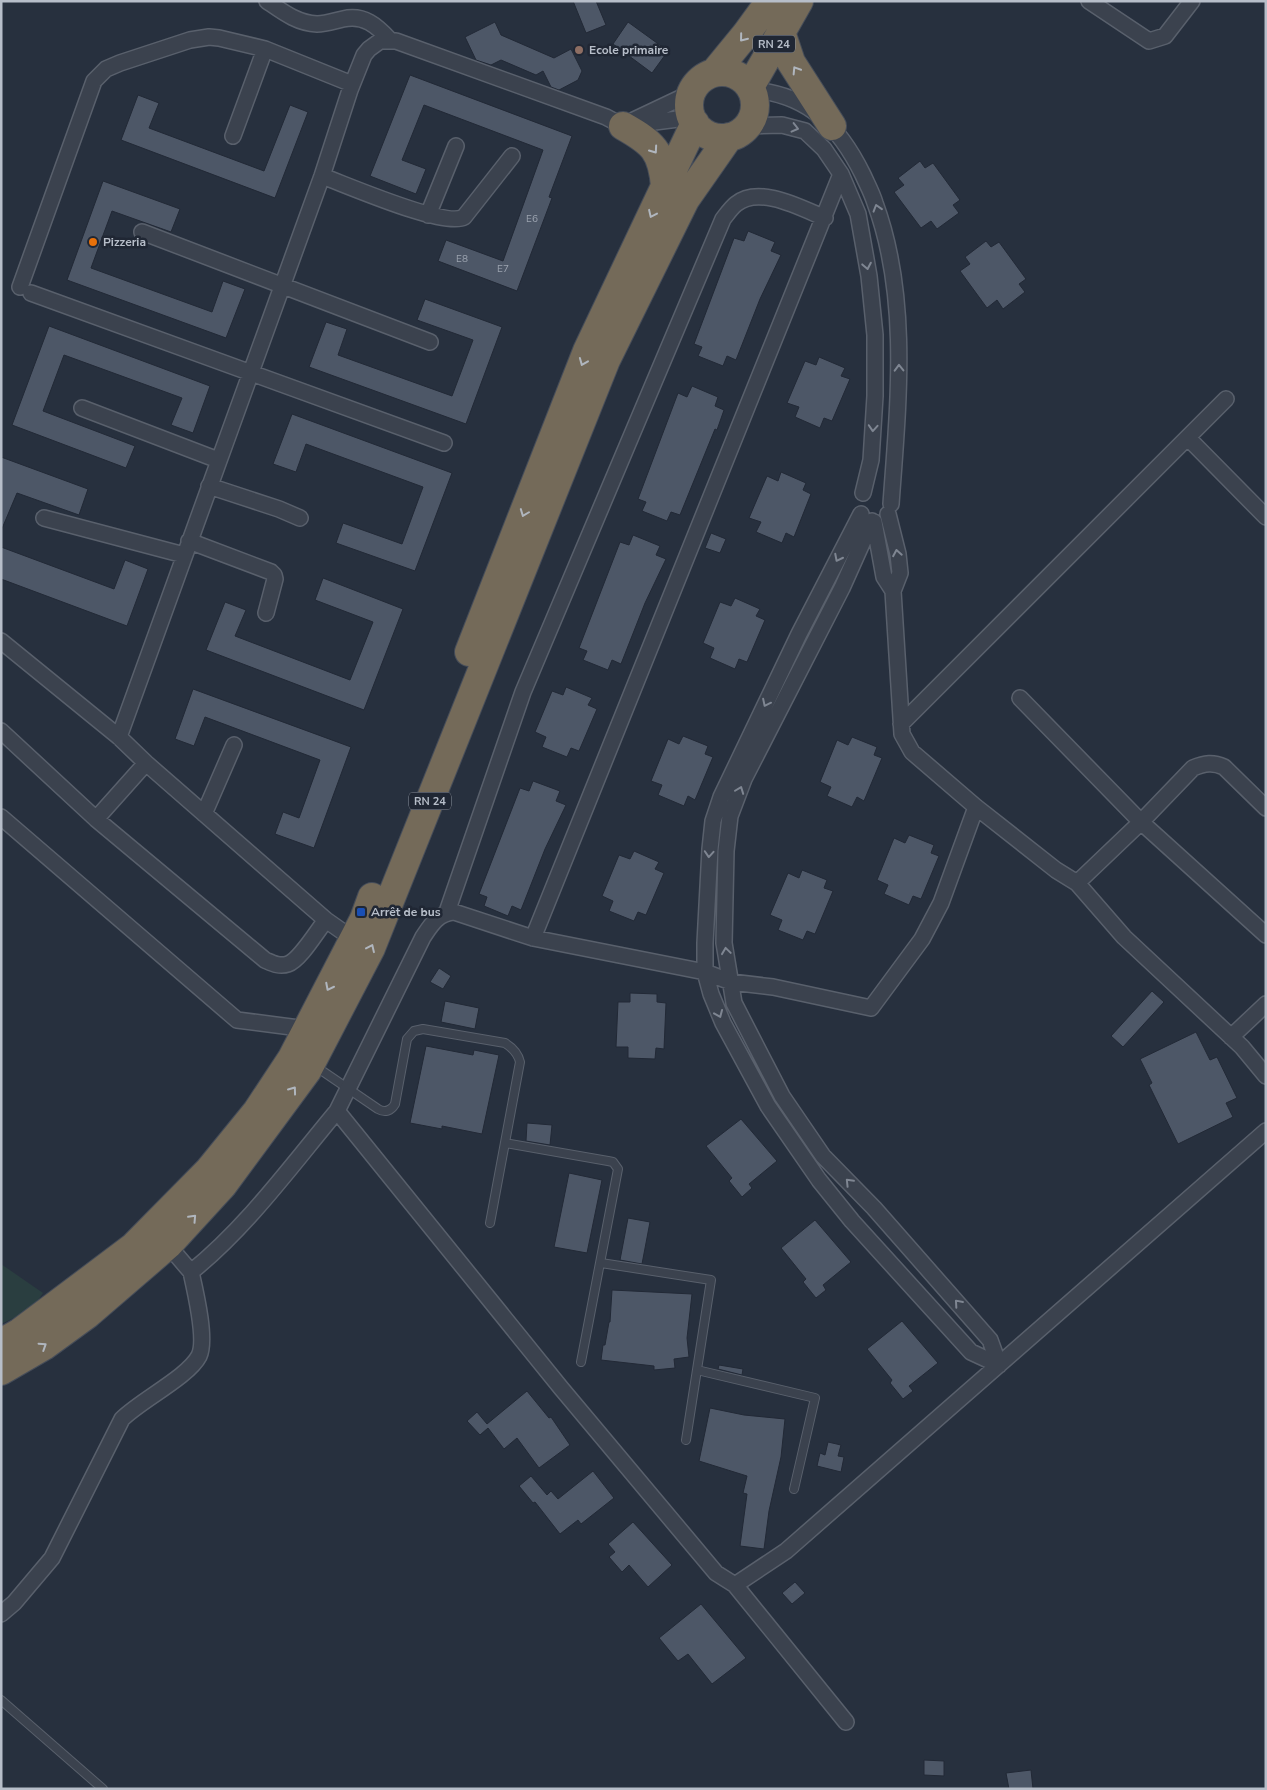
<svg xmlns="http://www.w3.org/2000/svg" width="1267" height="1790" font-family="'Nunito Sans',sans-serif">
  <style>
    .green { fill: #2a3e40 }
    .building { fill: #4d5767; stroke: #222936 }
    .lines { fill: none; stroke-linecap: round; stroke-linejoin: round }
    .lane-casing { stroke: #59606c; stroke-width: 10 }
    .street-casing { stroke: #59606c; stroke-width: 18 }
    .highway-casing { stroke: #464d59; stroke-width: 30 }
    .lane { stroke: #3b424e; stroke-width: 8 }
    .street { stroke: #3b424e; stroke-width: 15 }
    .highway { stroke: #746a59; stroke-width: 28 }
    .oneway { stroke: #b0b6be }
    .oneway2 { stroke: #7f8692 }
    .education-dot { fill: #8d6e63; stroke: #202734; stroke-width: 2 }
    .food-dot { fill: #e8710a; stroke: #202734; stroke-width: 2 }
    .transit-dot { fill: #1a4fb4; stroke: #202734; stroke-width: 2 }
    .labels { text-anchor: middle; stroke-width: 5; stroke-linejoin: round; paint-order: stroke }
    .number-label { font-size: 10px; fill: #9ca4b0 }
    .shield { fill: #202734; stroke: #8a919c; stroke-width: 1 }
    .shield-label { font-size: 11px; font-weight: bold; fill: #b7bec9 }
    .poi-label { font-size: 12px; font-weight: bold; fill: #b7bec9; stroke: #202734; text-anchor: start }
  </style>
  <rect width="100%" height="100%" fill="#27303e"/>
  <path class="green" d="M1 1264 43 1293 31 1310 1 1324Z"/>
  <path class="building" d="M573 1H596L606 25 586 33Z
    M495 22 501 35 554 58 571 49 582 71 578 80 559 90 551 87 543 71 536 75 501 60 491 65 476 60 465 37Z
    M628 22 668 51 652 73 613 44Z
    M410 75 572 136 549 197 552 198 517 291 438 261 446 240 503 261 543 150 424 105 402 160 426 169 416 194 370 176Z
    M138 95 159 103 149 128 264 171 290 105 308 112 275 198 121 140Z
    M920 161 925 168 933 163 960 200 953 205 959 213 937 229 931 221 921 228 894 192 904 185 898 178Z
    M103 181 180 209 171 232 112 211 91 268 212 312 223 281 245 289 226 338 67 280Z
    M748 231 775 242 771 251 781 255 760 299 736 360 727 356 723 366 698 356 702 347 694 344 734 238 744 241Z
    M986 241 991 247 999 242 1026 279 1019 284 1025 292 1003 309 997 300 987 308 960 271 970 264 965 257Z
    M425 299 502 327 466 424 309 367 326 322 347 329 338 355 452 396 473 340 417 320Z
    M49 326 210 386 193 433 171 425 182 398 64 355 43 411 135 446 126 468 12 425Z
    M819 357 845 368 841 376 850 379 832 421 824 418 820 428 795 417 799 407 787 403 805 361 816 365Z
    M692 386 718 397 715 406 724 410 717 430 715 429 680 515 671 512 667 521 642 511 646 502 638 499 678 393 687 397Z
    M292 414 452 473 415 571 336 543 343 523 402 544 423 487 306 444 296 472 273 464Z
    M1 457 88 489 79 515 17 493 1 531Z
    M781 472 806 483 803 490 811 494 794 537 786 533 782 543 756 532 761 522 749 518 767 476 778 481Z
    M711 533 726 539 720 553 705 548Z
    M633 535 660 546 656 555 666 559 645 603 621 664 612 660 608 670 583 660 587 651 579 648 620 542 629 545Z
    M1 547 114 589 125 560 148 569 127 626 1 579Z
    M323 578 403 609 364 710 206 650 225 602 246 610 235 636 350 680 373 622 315 600Z
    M735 598 760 609 756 616 765 620 747 662 739 659 735 669 710 658 714 648 703 643 720 602 731 606Z
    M566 687 592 698 588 705 597 709 579 751 571 748 567 757 542 747 546 737 535 732 552 691 563 695Z
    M193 689 351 747 314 848 275 834 283 812 299 818 320 760 205 717 194 746 175 739Z
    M683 736 708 746 705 754 713 757 695 800 688 796 684 806 658 795 662 785 651 781 668 739 679 744Z
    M852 737 877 747 874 755 882 758 864 801 857 797 852 807 827 796 831 787 820 782 837 740 848 745Z
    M533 781 560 791 556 801 566 805 545 849 521 910 512 906 508 916 484 906 487 897 479 894 520 788 529 791Z
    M909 835 934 845 931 853 939 856 921 899 913 896 909 905 884 894 888 885 877 880 894 838 905 843Z
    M634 851 659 862 655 869 664 873 646 915 638 912 634 921 609 911 613 901 602 896 619 855 630 859Z
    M802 870 827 880 824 888 833 891 815 934 807 931 803 940 778 930 782 920 770 915 788 873 799 878Z
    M439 968 451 976 443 989 430 982Z
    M1152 991 1164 1002 1123 1047 1111 1036Z
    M630 993 657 994V1002L666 1003 664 1049 656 1048 655 1059 628 1058V1047H616L618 1002H630Z
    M445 1001 479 1008 475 1029 441 1022Z
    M1196 1032 1210 1060 1217 1057 1237 1098 1226 1103 1233 1117 1178 1144 1149 1085 1152 1083 1140 1059Z
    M426 1046 473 1055 474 1050 499 1055 482 1134 442 1126V1129L410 1123Z
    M741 1119 777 1161 749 1184 752 1188 742 1197 729 1181 732 1178 706 1146Z
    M527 1123 552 1125 550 1145 526 1141Z
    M569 1173 602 1180 587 1253 554 1247Z
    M628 1218 650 1222 642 1264 620 1260Z
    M815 1220 851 1262 823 1285 826 1290 816 1298 803 1282 806 1279 781 1248Z
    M612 1290 692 1294 687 1338 689 1357 674 1359 675 1368 654 1370V1366L601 1360 603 1345H605L609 1322H610Z
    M902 1321 938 1363 909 1386 913 1391 903 1399 890 1383 892 1380 867 1349Z
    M719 1365 743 1369 742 1375 718 1369Z
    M527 1391 549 1418 551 1417 570 1445 539 1468 517 1438 504 1449 488 1428 480 1435 467 1421 477 1412 487 1424Z
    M710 1408 744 1415 785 1419 781 1457 769 1511 764 1549 740 1546 747 1494 743 1493 747 1476 699 1461Z
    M828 1442 841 1445 838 1456 844 1457 841 1472 817 1466 820 1453 825 1455Z
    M593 1471 614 1498 581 1524 578 1520 560 1534 535 1502 533 1503 519 1486 531 1476 547 1495 551 1491 558 1499Z
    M633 1522 672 1565 648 1587 629 1565 622 1572 609 1557 615 1552 608 1544Z
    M795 1582 805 1593 792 1604 782 1593Z
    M701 1604 746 1658 712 1684 688 1654 678 1661 659 1638Z
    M924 1760 944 1761V1776L924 1775Z
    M1031 1770 1033 1789H1009L1006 1773Z"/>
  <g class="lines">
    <g class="lane-casing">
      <path id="lane" d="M315 1066 378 1109C385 1113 391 1111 395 1104L407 1039 414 1031 423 1029 505 1043C513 1048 518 1053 520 1062L490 1223
        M505 1143 608 1161 613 1162 618 1169 581 1362
        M601 1263 711 1280 686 1440
        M697 1370 815 1398 794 1489
        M1 1700 103 1789"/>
    </g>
    <g class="street-casing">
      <path id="street" d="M267 1C283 12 297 23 317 24 326 24 334 21 343 19 364 14 377 26 390 40
        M1089 1 1149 41 1165 36 1192 1
        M752 90C808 94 839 126 863 175 867 184 872 193 875 203 910 298 898 406 891 504
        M634 120 691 93
        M747 126 782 125 805 131 824 149 841 174 858 214 869 276 875 335V396L871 460 863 493
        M233 136 265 49
        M322 176C347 185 445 228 464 217L512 156
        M428 215 456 146
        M142 232 430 342
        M20 287 94 81 106 69 120 63 190 40 209 37 219 38 265 49 352 84
        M31 293 444 443
        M82 408 218 460
        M1188 438 1266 517
        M209 486 279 509 300 518
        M861 514 799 634 721 797 713 821 710 849 705 943V972L711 994 723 1023 768 1106 819 1180 852 1221 971 1352 999 1365 990 1340 874 1208 823 1156 782 1096 734 1003 724 943 726 851 730 816 744 779 842 588 872 521
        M888 514 898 554 900 573 893 591 902 734 912 752 976 807 1056 870 1077 883 1141 822 1193 768C1205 763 1213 762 1224 767L1266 808
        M44 518 184 555
        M874 522 884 577 893 591
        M189 541 271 572 274 575 275 579 266 613
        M1 641 119 737 146 763 326 920 353 939
        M1020 698 1141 822 1266 935
        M901 724 1226 399
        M1 731 96 819 265 960C272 963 279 967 288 964 300 960 317 931 326 920
        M119 737 322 176 350 90 364 55 369 49 380 41H396L606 117 623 126 686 118 693 119
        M204 814 234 745
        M1 817 237 1020 307 1029
        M96 819 146 763
        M1077 883 1124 937 1242 1047 1266 1076
        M447 912 523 692 723 219C727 214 731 208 736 204 759 185 801 208 825 218
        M533 938 841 174
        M1231 1037 1266 1004
        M168 1245 191 1272
        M735 1585 786 1551 1266 1131
        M1 1614 14 1603 52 1558 122 1419C141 1400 188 1377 199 1356 207 1340 195 1290 191 1272 247 1227 291 1166 337 1111
        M846 1722 735 1585 716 1573 561 1388 337 1111 423 937C431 925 438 913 454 912L533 938 705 972 731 982 773 987 871 1008 922 939 941 903 976 807"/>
    </g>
    <g class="highway-casing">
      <path id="highway" d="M781 32 791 62 832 126
        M689 105a33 33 0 1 1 66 0a33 33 0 1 1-66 0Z
        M714 73 746 34 770 1
        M750 87 799 1
        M623 126C653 143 662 151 665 186
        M469 652 587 351 695 123
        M1 1343 20 1332 133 1247 209 1170 257 1111 292 1058 364 919 372 897
        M1 1371 44 1346 88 1314 168 1245 223 1185 307 1071 371 948 606 360 685 200 729 137"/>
    </g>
    <use href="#lane" class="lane"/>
    <use href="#street" class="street"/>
    <use href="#highway" class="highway"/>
  </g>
  <defs><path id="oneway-chevron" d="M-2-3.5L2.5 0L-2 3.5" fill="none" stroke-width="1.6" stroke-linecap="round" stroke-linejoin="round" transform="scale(1.25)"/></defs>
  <g class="oneway">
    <use href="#oneway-chevron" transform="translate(743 38) rotate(129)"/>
    <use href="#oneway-chevron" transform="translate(796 70) rotate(-122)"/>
    <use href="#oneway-chevron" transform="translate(654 150) rotate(55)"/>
    <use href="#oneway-chevron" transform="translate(652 214) rotate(115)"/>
    <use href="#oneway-chevron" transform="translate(583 362) rotate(112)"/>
    <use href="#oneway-chevron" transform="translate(524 513) rotate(111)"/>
    <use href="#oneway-chevron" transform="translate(371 948) rotate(-65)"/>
    <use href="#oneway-chevron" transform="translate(329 987) rotate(117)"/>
    <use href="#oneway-chevron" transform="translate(293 1090) rotate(-54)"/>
    <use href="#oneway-chevron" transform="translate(193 1218) rotate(-47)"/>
    <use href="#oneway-chevron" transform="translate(43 1346) rotate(-33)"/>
  </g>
  <g class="oneway2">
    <use href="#oneway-chevron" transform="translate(795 128) rotate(14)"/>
    <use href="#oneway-chevron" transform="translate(877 208) rotate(-107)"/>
    <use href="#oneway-chevron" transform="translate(867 266) rotate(79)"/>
    <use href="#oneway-chevron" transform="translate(899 368) rotate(-91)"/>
    <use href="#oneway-chevron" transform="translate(873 428) rotate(94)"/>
    <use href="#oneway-chevron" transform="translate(897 553) rotate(-100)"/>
    <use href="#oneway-chevron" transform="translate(838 558) rotate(117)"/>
    <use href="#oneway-chevron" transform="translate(766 703) rotate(116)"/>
    <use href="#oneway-chevron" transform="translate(740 790) rotate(-69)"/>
    <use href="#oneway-chevron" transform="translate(709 854) rotate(94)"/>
    <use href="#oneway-chevron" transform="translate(726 951) rotate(-98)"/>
    <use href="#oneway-chevron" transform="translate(719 1014) rotate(67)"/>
    <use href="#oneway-chevron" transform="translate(849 1182) rotate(-134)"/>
    <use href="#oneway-chevron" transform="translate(958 1303) rotate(-131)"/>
  </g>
  <circle class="education-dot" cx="579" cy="50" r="5"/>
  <circle class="food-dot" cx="93" cy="242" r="5"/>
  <rect class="transit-dot" x="356" y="907" width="10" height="10" rx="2.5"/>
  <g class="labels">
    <g class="number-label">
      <text x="532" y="222">E6</text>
      <text x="462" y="262">E8</text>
      <text x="503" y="272">E7</text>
    </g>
    <g class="shield">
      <rect x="753" y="35.5" width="42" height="17" rx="4"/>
      <rect x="409" y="792.5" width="42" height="17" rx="4"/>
    </g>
    <g class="shield-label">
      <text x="774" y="48">RN 24</text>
      <text x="430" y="805">RN 24</text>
    </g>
    <g class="poi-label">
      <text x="589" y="54">Ecole primaire</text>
      <text x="103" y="246">Pizzeria</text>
      <text x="371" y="916">Arrêt de bus</text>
    </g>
  </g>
  <rect width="1267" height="1790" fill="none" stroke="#b7bec9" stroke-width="5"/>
</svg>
